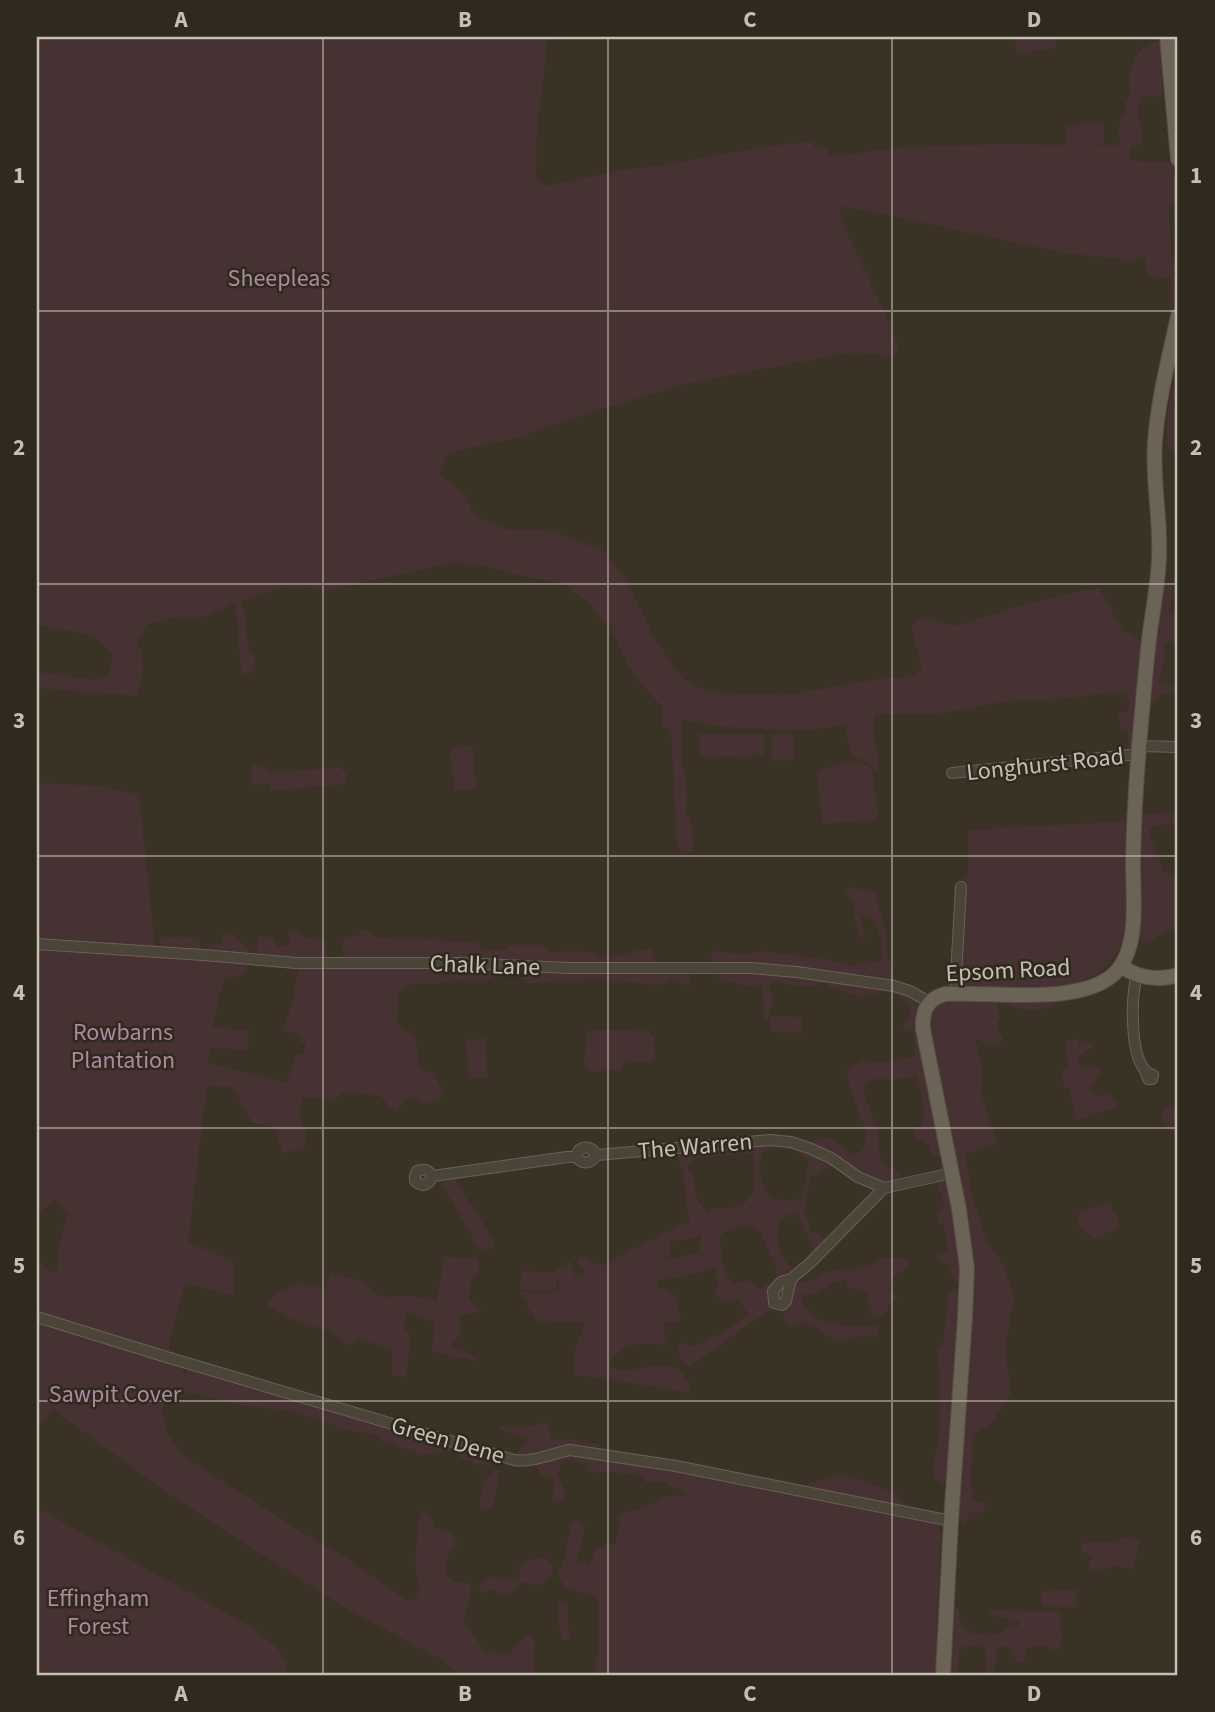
<svg xmlns="http://www.w3.org/2000/svg" width="1215" height="1712" font-family="'Source Sans 3',sans-serif">
  <style>
    .green { fill: #463232; fill-rule: evenodd }
    .lines { fill: none; stroke-linecap: round; stroke-linejoin: round }
    .minor-casing { stroke: #696256; stroke-width: 12 }
    .major-casing { stroke: #544d41; stroke-width: 16 }
    .minor { stroke: #4b4438; stroke-width: 10 }
    .major { stroke: #6b6356; stroke-width: 14 }
    .grid { fill: none; stroke: #c6c0b3; stroke-width: 2; stroke-opacity: 0.55 }
    .labels { text-anchor: middle; stroke-width: 5; stroke-linejoin: round; paint-order: stroke }
    .park-label { font-size: 24px; fill: #ab89a1; stroke: #30291d }
    .street-label { font-size: 24px; fill: #c6c0b3; stroke: #30291d }
    .neatline { fill: none; stroke: #c6c0b3; stroke-width: 2.5 }
    .grid-label { font-size: 23px; text-anchor: middle; font-weight: bold; fill: #c6c0b3 }
  </style>
  <rect width="100%" height="100%" fill="#3a3224"/>
  <path class="green" d="M37 37H548L537 132 536 178 547 186 622 170 671 164 761 147 813 141 814 147 827 148 830 157 894 148 1000 144 1066 145V125L1104 124V144L1082 145H1120C1119 135 1117 122 1125 114 1124 105 1124 101 1131 96 1125 82 1131 61 1142 49 1145 45 1152 43 1157 41L1160 43 1163 86 1162 96 1141 97 1138 114 1143 142 1136 147 1130 146 1131 161 1173 162 1178 202 1177 248 1173 205 1169 206 1171 257 1178 258V295L1170 322 1171 278 1148 276 1144 257H1136L1135 261 1064 253 844 206 841 209 840 218 892 328 898 348 895 356 887 357 866 353H847L690 383 582 415 520 437 447 453 439 473 465 495 475 517 505 529 553 531 604 551 630 586 653 636 683 679 709 692 786 695 873 680 914 676 922 668 915 645 912 624 923 618 954 626 1044 599 1099 588 1123 632 1140 640 1144 644 1133 749 1128 746V731L1121 729 1120 720H1117L1118 713 1128 712 1129 702 1126 691 1053 700H1014L943 713 874 715 873 722 880 775 868 762C847 758 849 743 846 725L801 731 712 726 681 719 682 755 688 801C682 813 689 813 691 824 693 833 693 842 693 850L685 856 677 848 671 729 662 727 663 708 642 685 628 664 611 631 588 602 564 584 517 575 474 564 452 563 328 590 298 587 283 588 241 601 244 608 249 649 256 660 251 673 242 675 235 603 206 617H180L148 623 138 641C146 663 143 673 138 696L37 688V672L97 680 109 675 112 655 95 636 37 625Z
    M1015 37H1055L1056 48 1017 53Z
    M1173 385 1178 387V450L1171 452 1166 443 1168 408Z
    M1166 582H1172L1173 593 1168 611 1171 614 1178 606V647L1169 640 1164 645V663L1159 684 1171 685 1178 684V693H1162L1151 706 1149 720 1147 719 1154 638 1161 630 1157 624 1162 585Z
    M699 734H764V755L700 757Z
    M772 734H793L795 760 772 761Z
    M472 746 477 789 454 791 450 748Z
    M854 763 868 766 873 774 878 817 877 820 822 824 817 772 833 765Z
    M251 765H261L271 773 339 767 347 774V780L343 784 271 791 269 783 252 785Z
    M37 783 97 786 139 794 155 947 37 940Z
    M1178 812V822L1153 826 1149 831C1152 846 1160 857 1164 871L1178 878V933L1172 929C1161 933 1153 941 1143 943L1137 927 1141 814Z
    M1129 821C1129 835 1126 849 1126 864 1126 887 1131 910 1126 933 1124 942 1119 949 1114 957 1081 1001 1011 990 963 987L960 984 963 948 960 944 962 878 968 873V830Z
    M854 887 875 893 885 930 887 953 893 970 894 980 890 983 714 966 712 963 711 953 715 951 747 955 762 951 828 960 854 966 860 964 879 961C888 945 878 930 870 915H861L865 938 859 937 852 902 845 892Z
    M361 929 371 932 376 938 476 942 483 951 506 950 510 945H541L551 953 574 951 595 953 598 957 631 955 636 950 652 948 653 961 656 966 343 961V938L358 935Z
    M223 932C236 933 239 943 249 948L247 957 208 951 209 944H223Z
    M289 932H298L307 938 325 941 328 961 260 958 257 952 258 937H273L278 947 290 945Z
    M159 936C172 940 189 933 200 940L201 950 160 947Z
    M37 949 249 962 244 973 223 981 212 1027 249 1030 248 1050 210 1048 207 1063 286 1083 297 1053 303 1054 306 1043 300 1042 301 1035 282 1030 293 1002 298 967 495 966 497 974 484 982 461 980 431 984 413 983 398 991 397 1024 415 1036 420 1070 433 1072 445 1096 425 1104 411 1096 395 1112 380 1096 345 1092 331 1101 302 1097 299 1115 307 1135 305 1147 283 1154 275 1128 252 1122 232 1087 207 1086 188 1242 234 1262V1295L185 1284 172 1331 169 1353 37 1314V1261L54 1273 58 1268V1250L68 1213 54 1199 37 1215Z
    M524 968 689 971 691 977 689 985 671 979 661 985 596 979 562 980 526 984 522 979Z
    M723 970H747L888 987 912 995 919 1009 943 1156 933 1157 929 1145 916 1138 913 1131 915 1127 921 1128 925 1109 917 1076 901 1079H870L863 1090 878 1130 880 1157 886 1168 895 1169 900 1175 896 1182H880L868 1179 811 1144 815 1140 831 1138 851 1154 856 1155 864 1148 866 1132 849 1085 846 1070 862 1060 882 1062 915 1057V1047L913 1032 906 1031 903 1025 911 1016 907 1003 894 994 884 990C872 998 851 997 840 989H827L828 984 819 983 818 987C800 984 795 990 776 980L770 987 773 1000 768 1019 765 1021 762 984 749 987 720 979 719 973Z
    M949 996 993 998 997 1002 1000 1018 996 1025 1004 1041 990 1047 975 1038 982 1072 981 1093 998 1144 965 1154 973 1199 987 1242 1002 1262 1014 1297 1005 1348 1011 1393 991 1424 972 1435C974 1456 968 1479 973 1500L986 1504 981 1513 970 1512 965 1525 959 1519 973 1267 967 1211 941 1095 928 1022C932 1009 938 1003 949 996Z
    M1049 1000 1055 1004C1039 1014 1016 1011 1001 1001Z
    M771 1016 803 1017 802 1033 771 1032Z
    M591 1030 649 1031 654 1037 655 1059 649 1063 624 1060 622 1070 593 1072 584 1066 586 1035Z
    M485 1038 488 1077 469 1079 466 1040Z
    M1078 1039V1045L1094 1042 1093 1047 1077 1057 1082 1069 1097 1067 1101 1073 1090 1090 1097 1098 1106 1093 1115 1098 1118 1107 1077 1120 1069 1088H1065L1061 1072 1068 1065 1065 1041Z
    M1173 1106 1178 1110V1134L1169 1131 1162 1120 1164 1109Z
    M780 1142 831 1162 833 1166 825 1169 820 1175 810 1176 804 1212 812 1231 827 1240 815 1253 797 1213 789 1214 780 1221C779 1233 777 1246 783 1258 786 1263 792 1266 795 1272L787 1283 780 1301 773 1309 753 1321 689 1367 678 1354V1346L682 1342C684 1343 692 1346 694 1346 704 1346 739 1321 749 1315L737 1298 727 1301 717 1297 715 1291 719 1287 714 1267 703 1270V1272L669 1279 668 1276 657 1281V1286L659 1288 665 1289 673 1293 681 1316V1319L678 1322 663 1323C663 1330 663 1335 668 1340V1344L665 1345C642 1344 626 1340 610 1361V1366C626 1377 644 1364 661 1365 667 1365 673 1367 679 1368L689 1384V1393L618 1381 575 1375 574 1355 584 1322 536 1321 520 1291 537 1294 557 1292 559 1288 558 1275 556 1291 520 1289 521 1271 557 1273V1268H567L565 1261H570L575 1276 582 1277 586 1271 582 1269 577 1262 580 1257 589 1256 587 1261C593 1264 599 1263 603 1265L690 1221C684 1207 686 1192 684 1176 683 1168 678 1163 678 1155L683 1150ZM793 1149 809 1160 802 1199C792 1200 779 1202 770 1196 760 1190 756 1158 766 1151 772 1147 786 1150 793 1149ZM738 1154 754 1155C756 1194 756 1210 712 1208L707 1213 698 1201 692 1175 688 1172V1164L698 1158ZM745 1225 760 1232C766 1247 776 1262 777 1277L763 1288 757 1289 756 1286 746 1280 734 1284C722 1275 722 1253 719 1239L724 1232ZM702 1235 699 1248 703 1268 699 1253 665 1260V1259L671 1257 669 1242 690 1239Z
    M454 1177C466 1201 484 1221 496 1245L481 1253 440 1180Z
    M948 1177 963 1280 955 1282 946 1262 938 1260 936 1254 948 1251 944 1224 938 1223 937 1212 944 1206 937 1183 938 1179Z
    M1109 1203 1119 1220 1116 1230 1095 1238 1084 1231 1077 1221 1079 1212 1102 1204Z
    M444 1257 478 1259 480 1271C468 1281 471 1285 469 1299L481 1312C461 1317 459 1307 460 1335L452 1344 454 1349 466 1352 480 1362 432 1352 435 1322 407 1313 403 1326 410 1336 407 1377 392 1375V1349L358 1339 347 1346 332 1332 289 1318 265 1304 279 1292 300 1283 325 1289 330 1272 365 1283 380 1297 413 1296 437 1301Z
    M884 1257 910 1259 907 1267 891 1279 889 1291 897 1296 880 1319 872 1316 868 1306V1293L848 1288 846 1280 834 1283 817 1293 802 1295 801 1302C805 1306 808 1311 812 1315 826 1329 861 1326 879 1325L878 1338 865 1335 842 1342 829 1337 819 1329 801 1322 796 1327 790 1326 783 1318 795 1281 807 1283 835 1269H851L868 1266Z
    M954 1288 962 1291 948 1480 942 1484 934 1478 932 1471 939 1439 940 1376 937 1352 943 1342 949 1293Z
    M37 1320 184 1366 182 1373 186 1374 189 1367 496 1458V1460L483 1466 463 1459 456 1454 444 1451 432 1454 419 1456 414 1451 397 1446 395 1444 387 1443 375 1435 347 1430 297 1412 235 1404 194 1393 173 1394 162 1408 166 1431 182 1455 309 1537 341 1554 409 1602 417 1596 420 1585 415 1566 418 1527 422 1510 430 1514 436 1528 453 1534 457 1544 448 1554 445 1575 454 1582 469 1583 472 1588 463 1622 469 1627 483 1651 503 1653 509 1656 519 1641 528 1636 536 1642 533 1654 535 1672 538 1675H462L434 1655 354 1613 297 1577 166 1492 53 1409 41 1423 37 1425Z
    M542 1423 547 1424 551 1434V1440L566 1439 604 1445 592 1450 516 1456 517 1452 527 1443V1438L499 1430 501 1426 523 1429 524 1426 536 1427Z
    M571 1453 668 1469 933 1521 939 1527 941 1535 937 1635 938 1675H594L599 1645 597 1610 599 1601C589 1590 569 1594 562 1582 560 1579 559 1575 558 1571L564 1559 572 1522 579 1520 585 1525 577 1562 589 1565 596 1550 608 1543 615 1545 621 1521 615 1520 618 1514 645 1507 665 1496H686L684 1490H679L667 1485 669 1481C661 1481 655 1484 646 1483L643 1476 611 1472 597 1473 588 1471 587 1464 565 1459 560 1464V1469L557 1475C561 1480 561 1486 566 1491L563 1501 552 1500 554 1478 551 1476 539 1475 536 1462Z
    M495 1470H500L493 1507 490 1510 481 1508C478 1496 485 1477 495 1470Z
    M843 1474 898 1494 905 1507 808 1488V1483L828 1479Z
    M37 1508 248 1625 276 1647 287 1661 285 1675H37Z
    M1121 1537 1141 1541 1132 1569 1115 1566 1098 1572 1088 1568 1092 1556 1082 1551 1080 1545 1089 1541 1117 1543Z
    M544 1557 553 1565 552 1577 545 1580 544 1583 538 1585 520 1582 519 1588 505 1595 489 1589 483 1594 478 1591C482 1582 483 1578 494 1576L501 1582 508 1578 518 1580 520 1565 528 1560Z
    M1076 1590V1607H1041V1591Z
    M564 1600 568 1604V1627L571 1637 566 1640 561 1639 560 1629 557 1624 558 1603Z
    M953 1606 959 1609 962 1628C973 1636 985 1636 999 1634L1008 1626 1018 1628 1019 1621 992 1616 988 1609 1027 1612H1063C1060 1621 1058 1628 1063 1637L1058 1649 1053 1650C1044 1644 1037 1644 1027 1648L1024 1662 1017 1663 1011 1648 1002 1646 996 1648 995 1675H987L984 1645 966 1646 959 1650 958 1675H946Z"/>
  <g class="lines">
    <g class="minor-casing">
      <path id="minor" d="M1140 746 1178 747
        M952 773 1139 754
        M37 944 203 955 296 963H462L569 968H751L797 972 894 986 910 991 929 1002
        M1137 975C1131 996 1130 1051 1144 1069 1147 1073 1148 1073 1153 1075L1152 1079H1148L1145 1071
        M955 993 961 887
        M576 1157 579 1150C586 1145 592 1148 597 1155
        M433 1176C428 1185 423 1188 415 1181V1176L417 1171C424 1168 428 1170 433 1176L567 1157H576C583 1165 591 1164 597 1155L770 1140 791 1142 809 1148 831 1158 858 1177 884 1188 952 1173
        M791 1279 781 1282 773 1291 774 1303 782 1305 786 1301 791 1279 810 1263 884 1188
        M37 1317 163 1356 514 1460C533 1463 552 1453 570 1450L676 1466 951 1521"/>
    </g>
    <g class="major-casing">
      <path id="major" d="M1167 37 1178 159
        M1121 966C1138 978 1158 981 1178 975
        M943 1675 951 1521 965 1317 967 1268 959 1209 923 1029C922 1011 927 999 945 994 991 991 1080 1007 1115 973 1140 948 1133 897 1133 865 1134 793 1141 720 1148 648 1151 618 1158 588 1159 558 1161 519 1152 480 1155 442 1158 399 1169 358 1178 316"/>
    </g>
    <use href="#minor" class="minor"/>
    <use href="#major" class="major"/>
  </g>
  <path class="grid" d="M323 37V1675M608 37V1675M892 37V1675M37 311H1178M37 584H1178M37 856H1178M37 1128H1178M37 1401H1178"/>
  <g class="labels">
    <g class="park-label">
      <text x="279" y="286">Sheepleas</text>
      <text x="123" y="1040">Rowbarns<tspan x="123" dy="28">Plantation</tspan></text>
      <text x="115" y="1402">Sawpit Cover</text>
      <text x="98" y="1606">Effingham<tspan x="98" dy="28">Forest</tspan></text>
    </g>
    <g class="street-label">
      <text transform="translate(1045 764) rotate(-6)" y="8">Longhurst Road</text>
      <text transform="translate(485 965) rotate(2)" y="8">Chalk Lane</text>
      <text transform="translate(1008 970) rotate(-3)" y="8">Epsom Road</text>
      <text transform="translate(695 1146) rotate(-5)" y="8">The Warren</text>
      <text transform="translate(448 1440) rotate(16)" y="8">Green Dene</text>
    </g>
  </g>
  <rect width="1215" height="1712" fill="none" stroke="#30291d" stroke-width="77"/>
  <rect x="38" y="38" width="1138" height="1636" class="neatline"/>
  <g class="grid-label">
    <text x="181" y="27">A</text>
    <text x="465" y="27">B</text>
    <text x="750" y="27">C</text>
    <text x="1034" y="27">D</text>
    <text x="19" y="183">1</text>
    <text x="1196" y="183">1</text>
    <text x="19" y="455">2</text>
    <text x="1196" y="455">2</text>
    <text x="19" y="728">3</text>
    <text x="1196" y="728">3</text>
    <text x="19" y="1000">4</text>
    <text x="1196" y="1000">4</text>
    <text x="19" y="1273">5</text>
    <text x="1196" y="1273">5</text>
    <text x="19" y="1545">6</text>
    <text x="1196" y="1545">6</text>
    <text x="181" y="1701">A</text>
    <text x="465" y="1701">B</text>
    <text x="750" y="1701">C</text>
    <text x="1034" y="1701">D</text>
  </g>
</svg>
